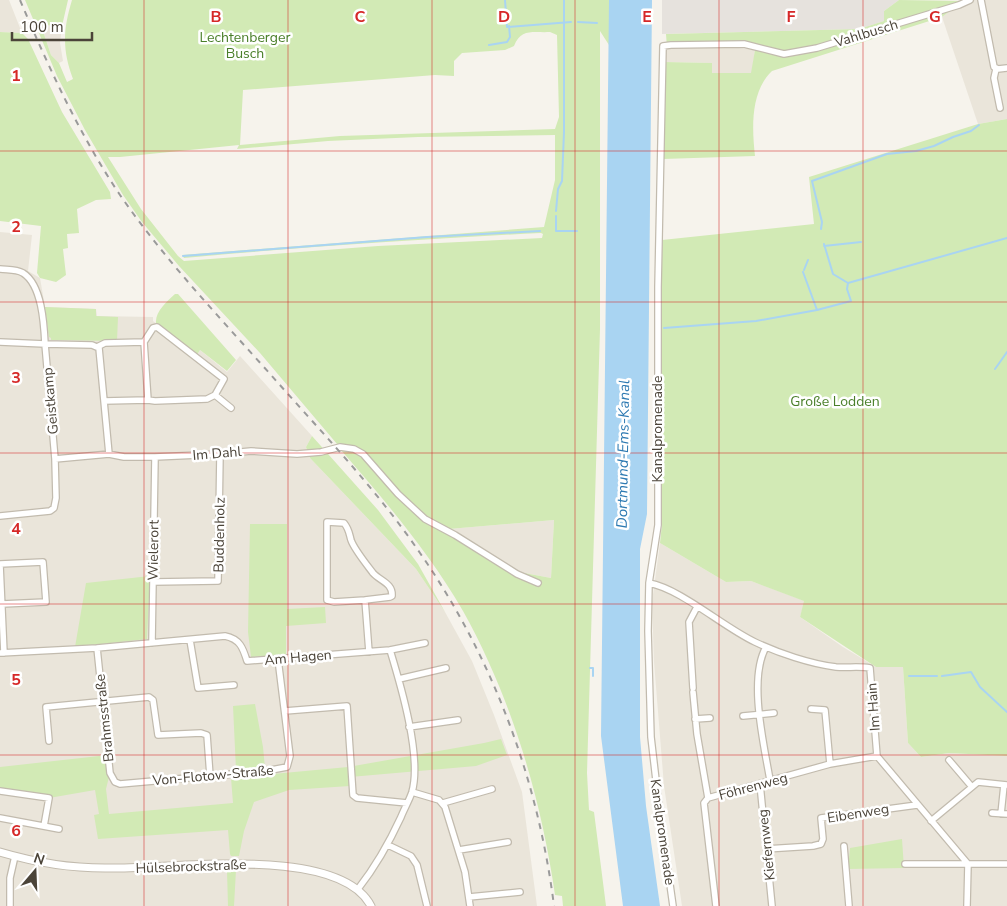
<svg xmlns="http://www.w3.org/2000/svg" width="1007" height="906" font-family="'Nunito Sans',sans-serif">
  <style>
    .residential { fill: #eae5da }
    .industrial { fill: #e6e2dd }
    .green { fill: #d2eab5; fill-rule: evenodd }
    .water { fill: #a9d4f2 }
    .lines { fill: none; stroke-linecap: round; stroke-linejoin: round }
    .stream { stroke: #a9d4f2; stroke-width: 2 }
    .minor-casing { stroke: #c2bbae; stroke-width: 8 }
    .tertiary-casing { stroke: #c2bbae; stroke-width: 9 }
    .minor { stroke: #fff; stroke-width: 5.5 }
    .tertiary { stroke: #fff; stroke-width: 7 }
    .rail { stroke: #9a9a9a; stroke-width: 2; stroke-dasharray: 6 6; stroke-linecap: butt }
    .grid { fill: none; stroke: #d62828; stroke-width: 1; stroke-opacity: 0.55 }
    .labels { text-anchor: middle; stroke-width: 5; stroke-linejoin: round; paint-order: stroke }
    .street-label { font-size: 14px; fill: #4b4439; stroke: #fff }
    .park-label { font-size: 14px; fill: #4a7f2a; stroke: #fff }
    .water-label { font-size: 15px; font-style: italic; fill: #2e7ab2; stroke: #fff }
    .grid-label { font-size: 16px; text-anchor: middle; font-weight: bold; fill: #d62828; stroke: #fff; stroke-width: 5; stroke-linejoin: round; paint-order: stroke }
  </style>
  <rect width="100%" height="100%" fill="#f6f3ec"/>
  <path class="residential" d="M0 0H9L22 33 0 32Z
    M963 0H1007V119L978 124 942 17Z
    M41 25 62 26 60 43 63 61 59 63 51 55Z
    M714 45 755 50 752 73H712L711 63 665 62V51L669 47Z
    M0 232 32 235 28 271 40 278 45 307 96 309 97 316 153 317V321L197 355 200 350 227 372 240 356 312 436 306 447 310 458 416 569 445 612 472 661 494 715 522 792 537 906H0Z
    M554 520 551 578 519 572 449 529Z
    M660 543 726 582 751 581 805 601 800 617 843 647 876 667H903L908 743 921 757 949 753 1007 756V906H682L664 786 654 662 652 602Z"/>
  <path class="industrial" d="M662 0H899L884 11V21L859 29 662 34Z"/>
  <path class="green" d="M25 0H68L62 26 41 25 51 55 59 63 67 82 73 79C62 49 63 30 72 0H609V45L600 31V329L587 773 589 810 594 812 606 906H563L562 896 555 895C541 797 511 697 463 611 429 552 385 501 341 450L346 449 353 451 362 456 396 496 455 537 459 534 519 572 551 578 554 520 449 529 428 517 400 493 356 448 347 445 337 444 260 353 179 266 142 222 123 195 85 130 57 76ZM550 32 557 35 559 117 555 129 340 136 240 145 243 90 435 75 454 76V61L462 53 505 50 514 46C521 28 533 33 550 32ZM555 135V180L544 227 182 255 184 258C303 247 422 239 541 233L543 234 542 238 378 246 184 261 178 256 141 209 108 157H120L239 145 237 149 328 141 418 137Z
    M899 0 963 1 942 17 772 71C750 92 752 129 755 156L663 159 665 62 712 63V73H751L755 50C727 42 697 46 669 47L667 48 666 34 859 29 884 21V11Z
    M0 32 22 33 28 39 62 112 110 192 111 199 96 200 77 209 79 233 67 234 68 248 63 249 66 275 56 282 40 278 37 273 41 226 0 221Z
    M1007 119V756L949 753 921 757 908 743 903 667H876L800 617 804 601 751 581 726 582 660 543 662 524V240L814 224 809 177 978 124Z
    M175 294H178L236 360 227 371 200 350 197 355 156 323C155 312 167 301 175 294Z
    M45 307 96 309V316L118 317 117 341 51 340V338L49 337Z
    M312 436 378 510 418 564 445 612 416 569 310 458 306 447Z
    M250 524H287V609L325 607 326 623 286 626V655L251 657 248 632Z
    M150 576 147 639 75 647 86 583Z
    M255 704 263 747 265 768 236 770 233 706Z
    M501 739 507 755 476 766 350 777V786L289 790 254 802 244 831 239 856H231L230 854 228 830 98 839 94 815 99 814 95 790 49 798 0 791V767L108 755 110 773 106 789 109 814 233 803 231 778 348 767 484 743Z
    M902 839 904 868 848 869 850 848Z
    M236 870 234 906H228L227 871Z"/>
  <path class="water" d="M609 0H652L647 514 640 549V737L646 806 660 906H623L601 736Z"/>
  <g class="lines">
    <path class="stream" d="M505 0 507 27 571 22
      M578 22 597 23
      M489 45 507 42 510 37 509 26
      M556 211 558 189 562 181 564 132V0
      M556 216V231H577
      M821 229 822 222 812 181 887 154 916 151 934 146 953 137 971 131 979 125
      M824 246 861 242
      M183 256 427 237 540 231
      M804 270 808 260
      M803 272 817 310 851 301 847 289 848 283 833 274 824 244
      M848 283 1007 238
      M664 328 756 321 817 310
      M995 369 1007 352
      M590 668H593V676
      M909 676H937
      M942 676 971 672 980 687 1007 712"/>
    <g class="minor-casing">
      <path id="minor" d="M981 0 994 67 998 69 1007 68
        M996 69 994 78 1000 108
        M0 269C8 270 16 269 23 273 42 285 44 324 45 344L92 345 99 348 109 454 124 457H155L220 454 251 451 297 454 321 452 340 447 354 449 363 454 398 494 425 519 455 535 517 574 538 583
        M0 342 45 344 55 459 56 498 54 508 50 511 0 516
        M144 342 153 328 157 327 224 379 215 395 207 399 155 401 148 400
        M97 347 105 343 144 342 148 400 104 401
        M215 395 231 408
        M55 459 109 454
        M0 564 43 562 46 602 2 604
        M0 565 4 653
        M153 582 218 581 220 454
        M649 583C681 589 723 627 755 642 778 653 811 664 836 667 847 668 859 666 870 668L877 756 968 864
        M365 600 334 602 327 600V522L344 523C349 529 349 533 351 540 354 549 367 565 373 573 380 581 393 583 392 596L390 597 365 600 369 652
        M190 640 198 688 234 685
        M152 643 155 457
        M766 647C748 679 764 745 770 780
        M97 648 110 773 115 782 120 784 266 771 287 767 290 756 278 659
        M0 653 97 648 225 636C240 639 243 648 247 661L390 650 425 643
        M399 679 446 668
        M693 688 689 622 697 607
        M693 692 697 734 708 798
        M811 709 825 710 830 764
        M285 711 347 706 353 795 357 798 407 803
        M743 716 774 713
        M695 719 710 718
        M409 727 458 720
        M49 741 46 707 149 697 153 700 158 735 201 733 207 735 210 776
        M949 760 972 787
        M760 784 772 906
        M0 791 49 798 44 826
        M412 792 439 800 445 807 465 872 470 906
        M443 803 492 789
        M992 813 1007 814
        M1001 814 1004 785
        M0 818 59 829
        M931 821 978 782 1007 785
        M388 845 411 856 417 865 427 906
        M844 846 849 906
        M766 849 813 846 821 844 823 839 821 818 917 805
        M459 850 508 842
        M905 864H1007
        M358 889C376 866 389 843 401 817 404 809 409 801 412 792 422 757 401 686 390 650
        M469 897 520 892
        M10 906V878L15 856
        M673 906 659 806 651 737 648 631 649 583 658 525V287L663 46 671 45 744 44 784 54 817 48 959 5 970 0
        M716 906 704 803 708 798 830 764 877 756
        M967 906 968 864"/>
    </g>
    <g class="tertiary-casing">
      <path id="tertiary" d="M0 852C34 862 69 868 105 868 166 870 338 843 371 906"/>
    </g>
    <use href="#minor" class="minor"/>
    <use href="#tertiary" class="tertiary"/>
    <path class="rail" d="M20 0C49 68 79 134 120 195 167 263 225 323 279 384 328 439 379 493 420 553 493 658 538 779 554 906"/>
  </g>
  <path class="grid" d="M144 0V906M288 0V906M432 0V906M575 0V906M719 0V906M863 0V906M0 151H1007M0 302H1007M0 453H1007M0 604H1007M0 755H1007"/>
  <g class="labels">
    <g class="street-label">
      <text transform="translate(866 33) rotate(-17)" y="5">Vahlbusch</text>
      <text transform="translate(50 401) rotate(-95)" y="5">Geistkamp</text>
      <text transform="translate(657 429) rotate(-90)" y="5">Kanalpromenade</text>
      <text transform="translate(217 453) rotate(-5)" y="5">Im Dahl</text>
      <text transform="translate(219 535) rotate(-89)" y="5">Buddenholz</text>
      <text transform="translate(153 550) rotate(-89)" y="5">Wielerort</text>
      <text transform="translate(298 657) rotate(-5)" y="5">Am Hagen</text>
      <text transform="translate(873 707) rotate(-94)" y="5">Im Hain</text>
      <text transform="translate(104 718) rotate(-96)" y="5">Brahmsstraße</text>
      <text transform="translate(213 775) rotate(-5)" y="5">Von-Flotow-Straße</text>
      <text transform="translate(753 786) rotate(-15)" y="5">Föhrenweg</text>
      <text transform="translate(858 813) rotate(-9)" y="5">Eibenweg</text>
      <text transform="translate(663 832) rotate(82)" y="5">Kanalpromenade</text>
      <text transform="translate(766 845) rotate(-96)" y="5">Kiefernweg</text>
      <text transform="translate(191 866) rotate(-2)" y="5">Hülsebrockstraße</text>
    </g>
    <g class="park-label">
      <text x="245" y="42">Lechtenberger<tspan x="245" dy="16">Busch</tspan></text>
      <text x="835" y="406">Große Lodden</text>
    </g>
    <g class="water-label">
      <text transform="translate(623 454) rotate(-89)" y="5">Dortmund-Ems-Kanal</text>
    </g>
  </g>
  <g class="grid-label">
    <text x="216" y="22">B</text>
    <text x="360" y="22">C</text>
    <text x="504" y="22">D</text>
    <text x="647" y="22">E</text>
    <text x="791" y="22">F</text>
    <text x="935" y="22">G</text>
    <text x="16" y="81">1</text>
    <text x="16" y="232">2</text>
    <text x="16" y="383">3</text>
    <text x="16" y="534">4</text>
    <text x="16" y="685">5</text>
    <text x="16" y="836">6</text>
  </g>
  <g transform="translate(35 871) rotate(19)" stroke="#ffffff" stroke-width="4" paint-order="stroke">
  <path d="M0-4L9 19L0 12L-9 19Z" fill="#4b4439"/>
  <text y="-8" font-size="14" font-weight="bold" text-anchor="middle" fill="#4b4439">N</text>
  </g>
  <path d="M12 32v8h80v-8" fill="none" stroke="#4b4439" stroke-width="2.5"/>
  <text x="20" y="32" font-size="15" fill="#4b4439" stroke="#ffffff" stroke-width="4" paint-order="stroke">100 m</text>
</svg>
